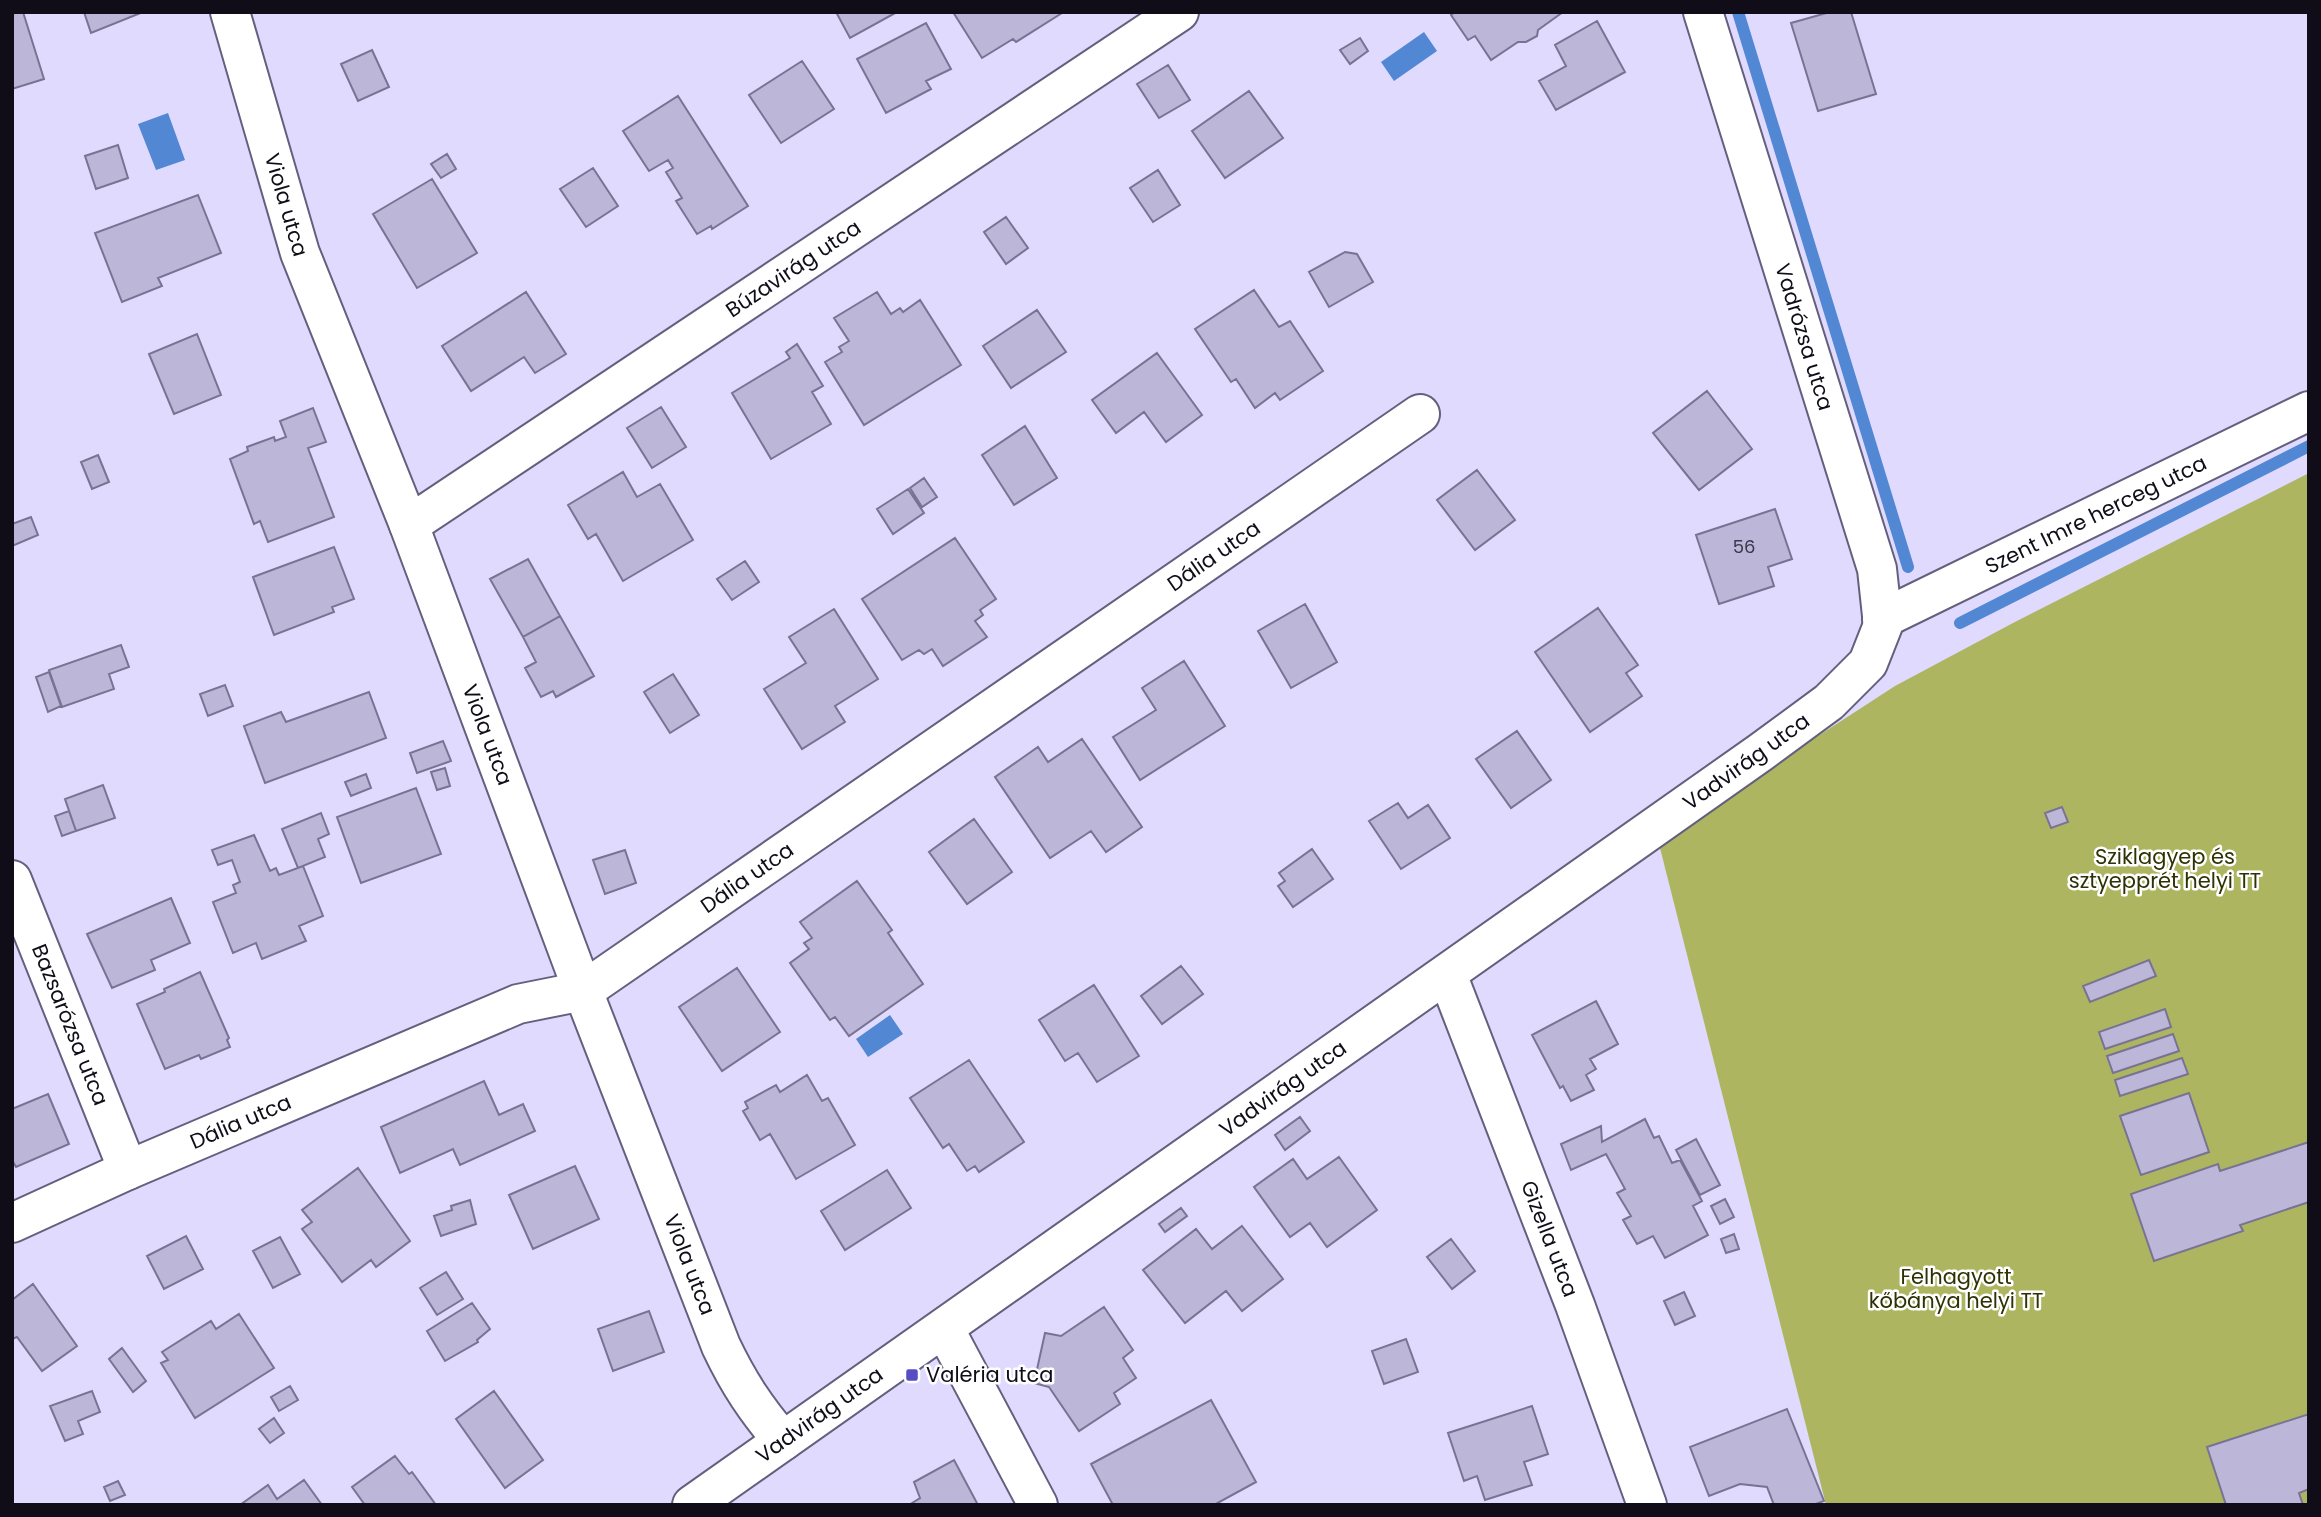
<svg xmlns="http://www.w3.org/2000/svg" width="2321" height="1517" font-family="Poppins,sans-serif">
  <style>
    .green { fill: #aeb561 }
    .water { fill: #5287d4 }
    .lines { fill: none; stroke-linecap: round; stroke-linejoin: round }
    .stream { stroke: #5287d4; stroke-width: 12 }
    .building { fill: #bcb6d9; stroke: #797393; stroke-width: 2 }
    .minor-casing { stroke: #655f7e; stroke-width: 42 }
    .minor { stroke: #fff; stroke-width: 38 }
    .poi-dot { fill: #544dc4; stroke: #fff; stroke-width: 2.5 }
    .labels { text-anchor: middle; stroke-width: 5; stroke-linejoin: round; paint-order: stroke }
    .number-label { font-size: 18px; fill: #3b3749 }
    .street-label { font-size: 21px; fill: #100d19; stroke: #fff }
    .park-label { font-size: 21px; fill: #2f3204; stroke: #fff }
    .poi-label { font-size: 21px; fill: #100d19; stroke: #fff; text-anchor: start }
  </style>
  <rect width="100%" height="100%" fill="#e0dafe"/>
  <path class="green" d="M2309 473V1505H1826L1658 840 1895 686 2013 623Z"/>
  <path class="water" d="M1424 32 1437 51 1394 81 1381 62Z
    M168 113 185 160 156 170 138 124Z
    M890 1015 903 1034 868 1057 856 1039Z"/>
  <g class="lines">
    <path class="stream" d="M1738 12 1908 567
      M1960 623 2309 446"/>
  </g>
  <path class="building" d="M18 12H23L44 79 12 89V14Z
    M84 12H143L91 33Z
    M836 12H897L850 38Z
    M953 12H1062V13L1016 42 1013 39 982 58Z
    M1455 12H1563L1538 30 1537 36 1526 42H1518L1491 60 1475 36 1468 40 1451 15Z
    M1830 12H1851L1876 94 1818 111 1791 23Z
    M1597 21 1625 72 1556 110 1539 81 1566 66 1555 45Z
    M926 23 951 69 926 81 931 89 886 113 857 59Z
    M1360 38 1368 51 1350 64 1340 50Z
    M372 50 389 87 358 101 341 64Z
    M802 61 834 109 781 143 749 95Z
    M1168 65 1190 100 1159 118 1137 84Z
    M1249 91 1283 138 1225 178 1192 131Z
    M678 96 748 206 712 229 711 226 697 234 676 201 682 198 666 172 673 168 668 160 649 171 623 131Z
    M118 145 128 178 96 189 85 156Z
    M447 154 456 169 441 178 431 164Z
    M593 168 618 206 586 227 560 189Z
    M1158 170 1180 205 1153 222 1130 188Z
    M432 179 477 253 417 288 373 214Z
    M198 195 221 253 158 278 162 286 122 302 95 233Z
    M1006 217 1028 248 1006 264 984 232Z
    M1345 252 1357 254 1373 282 1329 307 1309 272Z
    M1254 290 1279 327 1290 321 1323 371 1280 400 1275 393 1255 408 1236 379 1231 382 1195 329Z
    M526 292 566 354 535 373 524 357 471 391 442 346Z
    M877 292 891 314 900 308 903 312 920 300 961 365 864 425 825 362 842 352 839 347 849 341 834 318Z
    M1037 310 1066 352 1011 388 983 346Z
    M197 334 221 395 174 414 149 354Z
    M797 344 823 386 812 392 831 424 771 459 732 393 790 358 786 352Z
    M1157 353 1202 415 1166 442 1144 412 1116 433 1092 400Z
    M1707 391 1752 449 1699 490 1653 433Z
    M661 407 686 447 652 468 627 428Z
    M313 408 326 442 308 448 334 517 268 542 260 521 254 524 230 459 248 451 247 447 274 437 275 441 286 437 280 421Z
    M1025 426 1057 478 1014 505 982 455Z
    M98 455 109 482 92 489 81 462Z
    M1477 470 1515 520 1475 550 1437 500Z
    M623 472 637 497 660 484 693 540 623 581 596 534 588 539 568 505Z
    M924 478 937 497 922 507 910 488Z
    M908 489 924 513 893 534 877 509Z
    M1775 509 1792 559 1768 567 1774 586 1719 604 1696 535Z
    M31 517 38 535 12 546V524Z
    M955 538 996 599 980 610 983 615 975 621 987 637 943 666 932 649 924 654 919 650 902 660 862 599Z
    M334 547 354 599 332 607 334 612 274 635 253 577Z
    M528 559 560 616 523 637 490 579Z
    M745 561 759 582 732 600 717 579Z
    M1305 604 1337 662 1291 688 1258 631Z
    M1598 608 1638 665 1626 673 1642 696 1590 732 1535 652Z
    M834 609 878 679 835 706 845 722 802 749 764 689 806 663 789 637Z
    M560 616 594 676 556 697 553 691 541 697 525 668 536 662 523 637Z
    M121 645 129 667 109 674 114 689 62 707 49 670Z
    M1184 661 1225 726 1140 780 1113 737 1156 710 1142 688Z
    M49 672 61 706 48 712 36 677Z
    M673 674 699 715 670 733 644 692Z
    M225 685 233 706 208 716 200 694Z
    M369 692 386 738 265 783 244 726 281 712 286 722Z
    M1517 731 1551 780 1511 808 1476 759Z
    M1082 739 1142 827 1106 852 1091 831 1050 858 995 777 1038 747 1048 762Z
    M443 741 451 761 417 773 410 753Z
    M445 768 450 786 437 790 431 772Z
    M366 774 371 788 351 796 345 782Z
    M103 785 115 818 76 831 65 799Z
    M416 788 441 854 361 883 337 817Z
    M1398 803 1408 818 1428 805 1450 838 1401 869 1369 821Z
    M2062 807 2068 822 2051 828 2045 813Z
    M69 811 76 831 62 836 55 816Z
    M321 813 329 834 318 839 325 857 298 868 282 829Z
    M974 819 1012 872 967 904 929 852Z
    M254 835 270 871 276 868 279 875 303 866 323 916 299 926 306 941 262 959 256 943 233 953 213 902 236 893 233 885 240 882 232 860 218 865 212 850Z
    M1312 849 1333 879 1293 907 1278 886 1285 881 1279 873Z
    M625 850 636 883 605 894 593 860Z
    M857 881 892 930 888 933 923 984 849 1036 835 1017 830 1020 790 963 809 949 804 943 812 938 800 922Z
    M171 898 190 943 151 960 155 970 112 988 87 934Z
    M2149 960 2156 976 2090 1002 2083 986Z
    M1181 966 1203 994 1162 1024 1141 996Z
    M737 968 780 1032 722 1071 679 1007Z
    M200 972 229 1038 227 1040 230 1047 201 1059 199 1055 165 1069 137 1004 165 992 164 989Z
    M1094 985 1139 1056 1097 1082 1078 1053 1065 1061 1039 1020Z
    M1596 1001 1618 1044 1590 1059 1596 1069 1586 1075 1594 1090 1571 1101 1563 1086 1560 1088 1532 1035Z
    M2165 1009 2171 1027 2105 1049 2099 1032Z
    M2173 1034 2179 1051 2113 1073 2107 1056Z
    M2182 1058 2188 1074 2120 1096 2115 1080Z
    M969 1060 1024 1142 979 1172 975 1166 967 1171 949 1144 943 1148 910 1098Z
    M807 1075 822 1101 828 1098 855 1145 796 1179 770 1134 760 1140 743 1111 748 1108 745 1102 776 1085 780 1092Z
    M484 1081 499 1115 523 1104 535 1131 460 1165 453 1149 400 1173 381 1127Z
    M2189 1093 2209 1152 2141 1175 2120 1116Z
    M48 1094 69 1144 16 1167 12 1160V1109Z
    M1300 1117 1310 1131 1285 1150 1275 1135Z
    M1645 1119 1654 1138 1659 1136 1672 1163 1680 1160 1702 1201 1693 1206 1708 1235 1665 1258 1653 1236 1637 1244 1623 1220 1631 1216 1617 1193 1625 1189 1606 1154 1571 1170 1561 1144 1601 1126 1602 1142Z
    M1696 1139 1720 1185 1700 1195 1676 1150Z
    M2309 1142V1202L2240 1225 2243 1231 2154 1261 2131 1194 2218 1164 2220 1171Z
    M1339 1157 1377 1210 1327 1247 1310 1223 1290 1237 1254 1187 1293 1159 1307 1179Z
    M575 1166 599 1219 533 1249 509 1195Z
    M358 1168 410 1241 376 1267 371 1260 342 1282 302 1229 312 1222 302 1210Z
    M887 1170 911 1208 845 1250 821 1211Z
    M1725 1199 1734 1217 1720 1224 1711 1206Z
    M470 1200 476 1224 441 1236 434 1216 452 1210 451 1206Z
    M1181 1208 1187 1216 1165 1232 1159 1224Z
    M1242 1226 1283 1279 1242 1311 1226 1291 1185 1323 1143 1270 1196 1229 1212 1249Z
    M1734 1234 1739 1249 1726 1253 1721 1239Z
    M186 1236 203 1269 164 1289 147 1256Z
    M280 1237 300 1274 273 1288 253 1251Z
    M1451 1239 1475 1271 1452 1289 1427 1257Z
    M446 1272 463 1299 437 1315 420 1288Z
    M33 1284 77 1346 42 1371 17 1337 12 1339V1300Z
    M1684 1292 1695 1316 1675 1325 1664 1301Z
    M472 1303 490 1329 477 1340 478 1342 445 1361 427 1331Z
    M1104 1307 1133 1350 1123 1358 1136 1378 1114 1393 1120 1404 1079 1431 1049 1387 1034 1383 1045 1333 1061 1336Z
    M649 1311 664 1352 613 1371 598 1329Z
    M239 1314 274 1368 195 1418 161 1363 168 1360 162 1352 211 1321 216 1329Z
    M1406 1339 1418 1372 1384 1384 1372 1351Z
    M122 1348 146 1381 133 1392 109 1359Z
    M290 1386 298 1400 279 1411 271 1397Z
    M92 1391 100 1412 78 1421 83 1434 65 1441 50 1406Z
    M494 1391 543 1460 505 1488 456 1419Z
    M1211 1400 1256 1482 1214 1505H1113L1091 1464Z
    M1532 1406 1548 1454 1524 1462 1532 1485 1485 1500 1477 1476 1464 1481 1448 1433Z
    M1787 1409 1824 1501 1813 1505H1774L1767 1487 1740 1484 1709 1496 1690 1447Z
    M2309 1414V1489L2299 1493 2303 1505H2226L2207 1447Z
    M274 1418 284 1433 270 1443 259 1429Z
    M395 1456 409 1474 412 1472 436 1505H365L352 1487Z
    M954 1460 978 1505H909L920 1498 914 1482Z
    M304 1480 322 1505H240L268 1485 277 1499Z
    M118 1481 125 1495 110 1501 104 1487Z"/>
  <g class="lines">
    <g class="minor-casing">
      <g id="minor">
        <path id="s1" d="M230 12 300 253 409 525 583 991 721 1346C739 1384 756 1409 783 1441"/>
        <path id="s2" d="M409 525 1179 12"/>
        <path id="s3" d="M1882 619 2309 411"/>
        <path id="s4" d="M12 880 128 1170"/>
        <path id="s5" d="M1447 974 1575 1305 1647 1505"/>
        <path id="s6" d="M12 1223 128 1170 518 1004 583 991 1420 414"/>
        <path d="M944 1328 1038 1505"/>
        <path id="s7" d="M692 1505 1761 752 1829 702 1868 663 1883 625 1877 569 1703 12"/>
      </g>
    </g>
    <use href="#minor" class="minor"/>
  </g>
  <rect class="poi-dot" x="905" y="1368" width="14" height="14" rx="3.5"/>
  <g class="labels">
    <g class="number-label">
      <text x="1744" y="553">56</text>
    </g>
    <g class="street-label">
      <text dy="7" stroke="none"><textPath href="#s1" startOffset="201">Viola utca</textPath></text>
      <text dy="7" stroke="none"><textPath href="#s2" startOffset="462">Búzavirág utca</textPath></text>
      <text transform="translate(1804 337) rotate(73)" y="7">Vadrózsa utca</text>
      <text dy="7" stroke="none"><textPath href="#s3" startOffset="238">Szent Imre herceg utca</textPath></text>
      <text dy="7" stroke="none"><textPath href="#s6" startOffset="1384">Dália utca</textPath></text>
      <text dy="7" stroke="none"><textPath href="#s1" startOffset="768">Viola utca</textPath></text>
      <text dy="7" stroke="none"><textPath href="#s7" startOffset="1290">Vadvirág utca</textPath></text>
      <text dy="7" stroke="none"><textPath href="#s6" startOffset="817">Dália utca</textPath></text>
      <text dy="7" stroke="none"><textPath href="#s4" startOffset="156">Bazsarózsa utca</textPath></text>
      <text dy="7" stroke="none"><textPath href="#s7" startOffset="723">Vadvirág utca</textPath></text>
      <text dy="7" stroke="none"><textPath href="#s6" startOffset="250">Dália utca</textPath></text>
      <text dy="7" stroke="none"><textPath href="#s5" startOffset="284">Gizella utca</textPath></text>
      <text dy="7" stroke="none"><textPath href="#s1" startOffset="1335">Viola utca</textPath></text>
      <text dy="7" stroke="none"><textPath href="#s7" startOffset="156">Vadvirág utca</textPath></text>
    </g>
    <g class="park-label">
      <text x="2165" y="864">Sziklagyep és<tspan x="2165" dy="24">sztyepprét helyi TT</tspan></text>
      <text x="1956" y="1284">Felhagyott<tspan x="1956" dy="24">kőbánya helyi TT</tspan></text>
    </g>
    <g class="poi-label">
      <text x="926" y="1382">Valéria utca</text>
    </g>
  </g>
  <rect width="2321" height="1517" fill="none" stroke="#100d19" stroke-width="28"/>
</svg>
